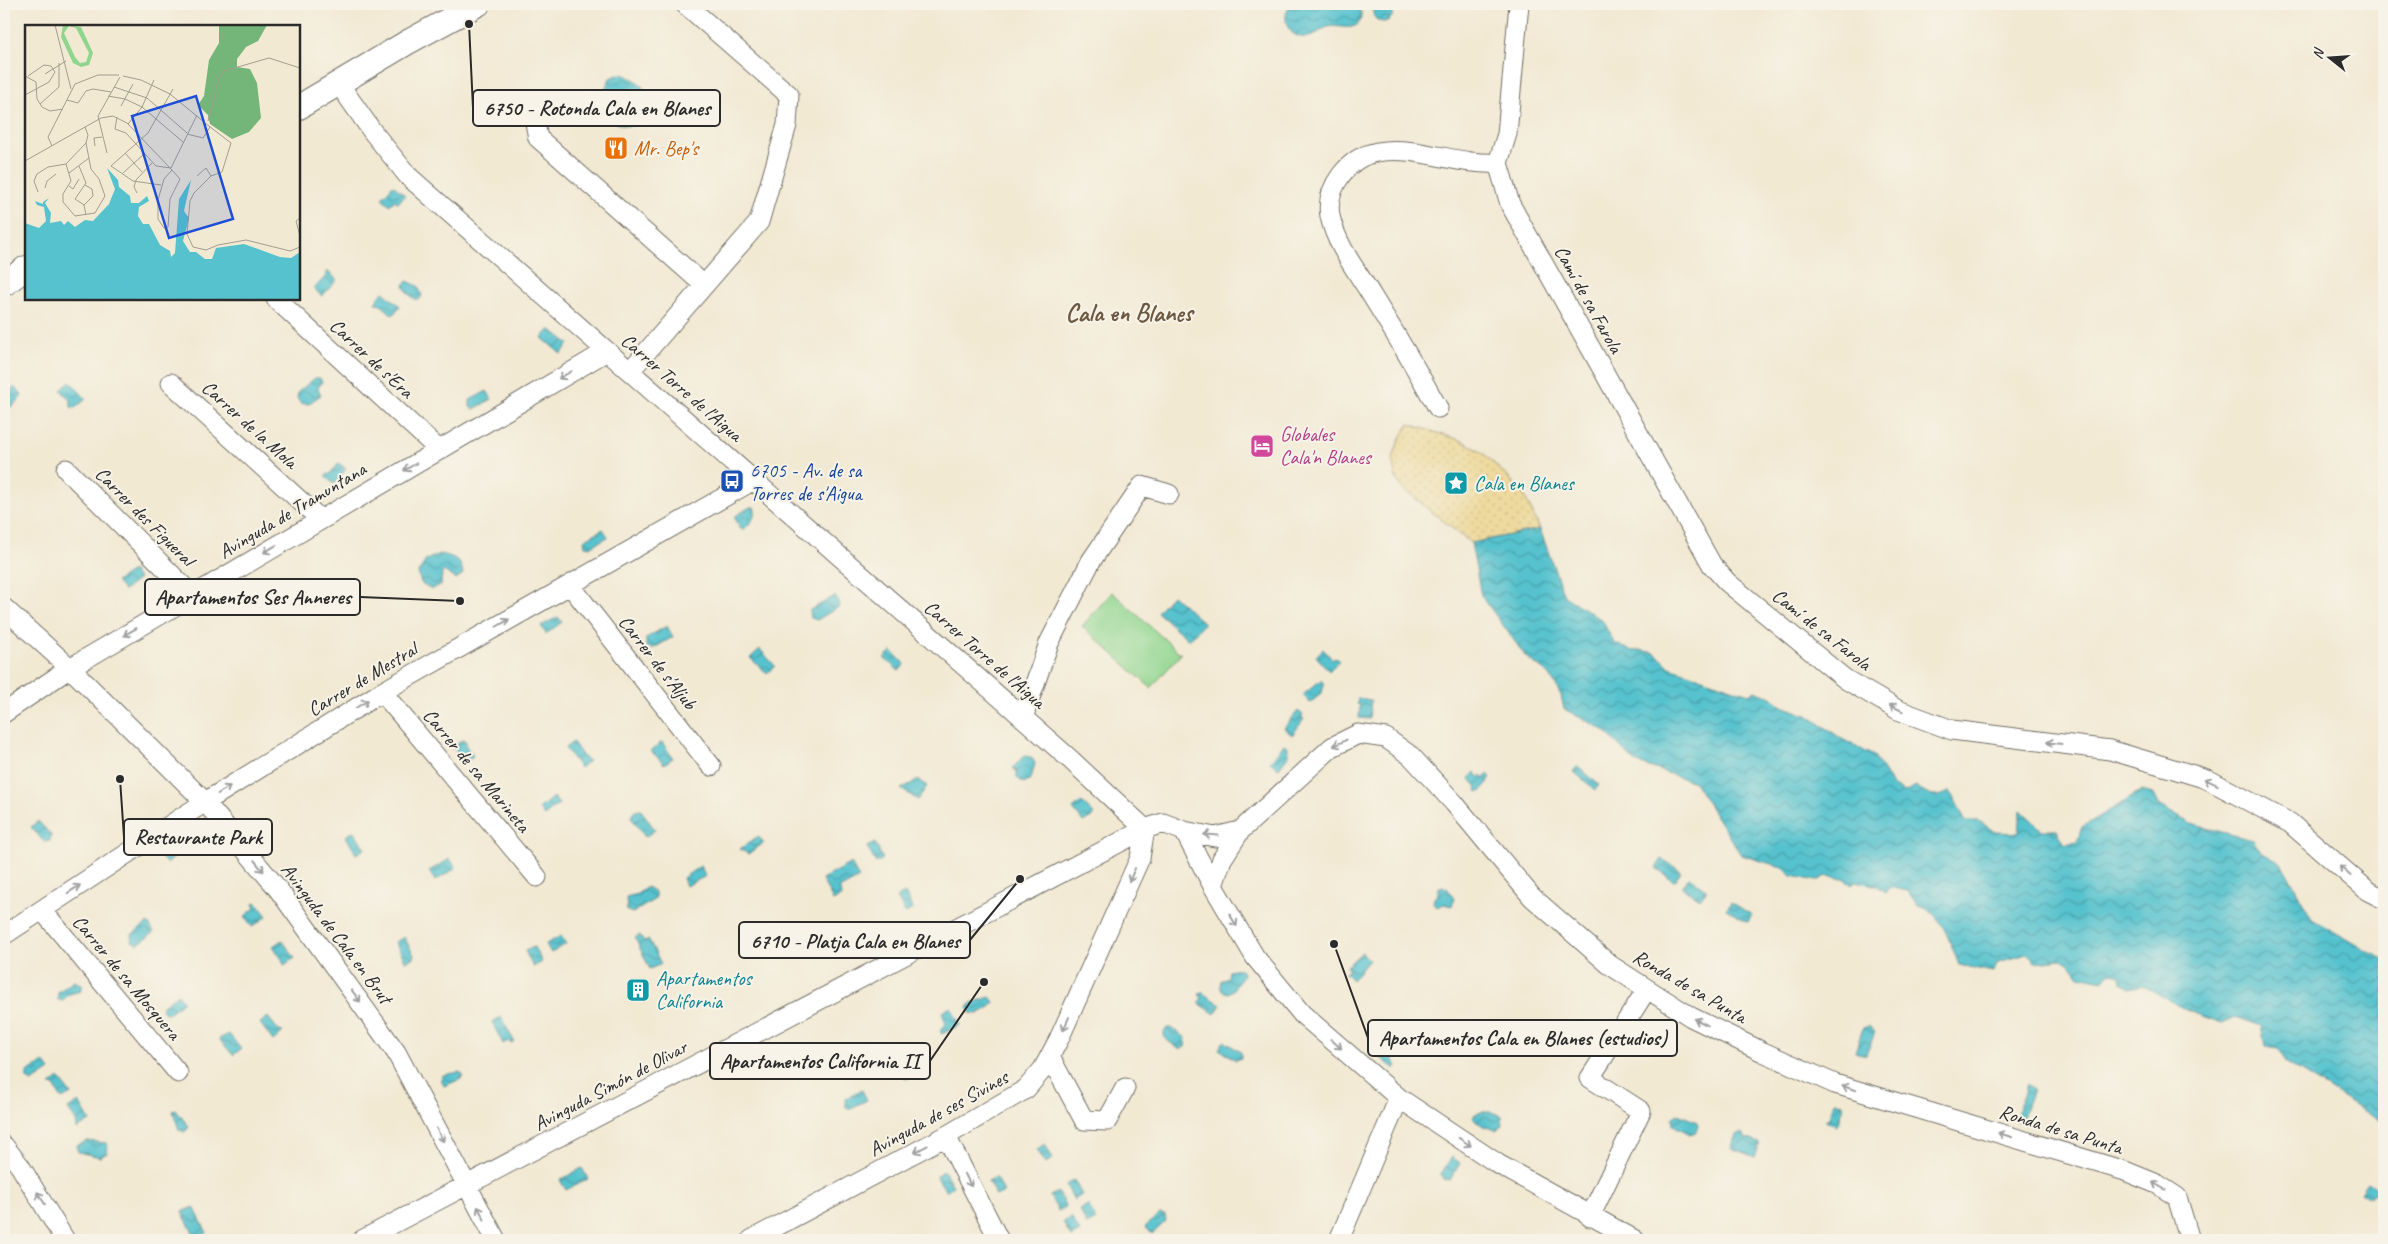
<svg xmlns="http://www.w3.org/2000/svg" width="2388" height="1244" font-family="Caveat,sans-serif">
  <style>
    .sand { fill: url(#sand-dots); stroke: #8c8264 }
    .garden { fill: #90d58e; stroke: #5e805c }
    .water { fill: url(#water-waves); stroke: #40767c }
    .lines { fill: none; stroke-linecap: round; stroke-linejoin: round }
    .minor-casing { stroke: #716e66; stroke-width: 21 }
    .tertiary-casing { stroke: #716e66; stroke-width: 26 }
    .minor { stroke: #fff; stroke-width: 19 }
    .tertiary { stroke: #fff; stroke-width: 24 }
    .oneway { stroke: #a0a0a0 }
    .labels { text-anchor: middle; stroke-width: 4; stroke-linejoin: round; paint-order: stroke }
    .food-label { font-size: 20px; fill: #c56008; stroke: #f7f3e8; text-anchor: start }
    .street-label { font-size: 20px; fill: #2b2b2b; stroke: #f7f3e8 }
    .hotel-label { font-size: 20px; fill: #b23c85; stroke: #f7f3e8; text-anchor: start }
    .transit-label { font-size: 20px; fill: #164399; stroke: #f7f3e8; text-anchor: start }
    .culture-label { font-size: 20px; fill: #0d838f; stroke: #f7f3e8; text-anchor: start }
    .district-label { font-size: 25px; font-weight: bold; fill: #6d5842; stroke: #f7f3e8 }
    .inset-river { fill: none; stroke: #56c2ce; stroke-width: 2.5 }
    .inset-road { fill: none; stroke: #a29d90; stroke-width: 1 }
    .view { fill: #1d4ed8; fill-opacity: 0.15; stroke: #1d4ed8; stroke-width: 2.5 }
    .inset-edge { fill: none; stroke: #2b2b2b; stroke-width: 2.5 }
    .leader { fill: none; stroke: #2b2b2b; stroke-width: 2 }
    .callout-dot { fill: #2b2b2b; stroke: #f7f3e8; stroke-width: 2 }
    .callout { fill: #f7f3e8; stroke: #2b2b2b; stroke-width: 2 }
    .callout-label { font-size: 21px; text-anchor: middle; font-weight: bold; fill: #2b2b2b }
  </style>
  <defs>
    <pattern id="sand-dots" width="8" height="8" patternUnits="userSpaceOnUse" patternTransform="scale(1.25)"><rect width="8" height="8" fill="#eeda9e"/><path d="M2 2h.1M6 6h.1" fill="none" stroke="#cb8" stroke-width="1.8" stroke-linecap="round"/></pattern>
    <pattern id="water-waves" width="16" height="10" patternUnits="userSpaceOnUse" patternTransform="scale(1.25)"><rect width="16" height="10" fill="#56c2ce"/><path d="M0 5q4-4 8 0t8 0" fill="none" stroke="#479ea7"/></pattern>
  </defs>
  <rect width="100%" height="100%" fill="#f7f3e8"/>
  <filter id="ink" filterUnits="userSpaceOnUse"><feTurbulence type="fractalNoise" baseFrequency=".02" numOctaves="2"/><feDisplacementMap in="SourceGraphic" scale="10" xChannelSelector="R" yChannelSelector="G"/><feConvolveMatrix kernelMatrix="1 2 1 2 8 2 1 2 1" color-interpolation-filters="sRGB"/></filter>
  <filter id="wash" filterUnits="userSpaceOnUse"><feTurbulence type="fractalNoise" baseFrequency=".0096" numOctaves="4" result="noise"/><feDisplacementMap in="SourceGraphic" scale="20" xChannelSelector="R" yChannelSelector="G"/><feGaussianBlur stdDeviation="1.12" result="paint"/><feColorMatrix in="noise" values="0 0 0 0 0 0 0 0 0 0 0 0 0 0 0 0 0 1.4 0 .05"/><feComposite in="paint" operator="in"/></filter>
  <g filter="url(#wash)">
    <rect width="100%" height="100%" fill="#f2e9d3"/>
    <path class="sand" d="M1409 424 1463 441 1483 453 1522 491 1540 529 1471 543 1401 487C1386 462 1395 447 1409 424Z"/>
    <path class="garden" d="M1112 592 1181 654 1151 688 1082 626Z"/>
    <path class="water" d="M1373 12a10 10 0 1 1 20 0a10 10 0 1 1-20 0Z
      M1291 4H1320L1335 7 1341 4H1355C1359 7 1362 11 1361 17 1358 34 1339 24 1328 27 1320 29 1317 36 1308 37 1289 40 1279 18 1291 4Z
      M621 74C675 88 640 163 594 103L605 90 610 78Z
      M393 185 405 195 398 203 395 200 390 205 382 198Z
      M327 271 337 280 322 296 314 289 326 276Z
      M407 281 418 286 422 296 419 300C413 300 405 291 404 285Z
      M383 292 400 306 393 315 380 304 375 303Z
      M550 329 569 344 561 354 542 338Z
      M315 378H320L322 382 318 388 321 395 308 404 300 403 297 398 298 392Z
      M70 381 86 399 75 408 71 407V401L61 390Z
      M14 387 22 394C21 401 11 408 4 409V398Z
      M487 391 492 399 474 409 470 407V400Z
      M339 463 346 469 334 484 325 476 327 474 329 475Z
      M750 507H754C758 515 749 526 742 530L734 517Z
      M603 529 608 537 590 547 585 546 584 540Z
      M1540 529 1564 596 1602 620 1614 643 1632 651 1639 650 1655 653 1670 667 1749 694 1754 691 1772 697 1780 705 1809 716 1842 739 1874 756 1892 785 1905 792 1916 786C1927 796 1936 800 1950 791L1966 821H1979L1995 832 2019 833 2021 810 2042 830H2057L2065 844 2077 842 2082 827 2142 791 2153 794 2158 805 2191 824 2253 840 2261 852 2282 864 2312 919 2384 960V1123L2285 1062 2279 1048 2265 1046 2261 1026 2236 1017 2222 1023 2188 1011 2142 985 2130 988 2122 983 2119 975 2110 972 2103 981 2079 976 2071 965 2062 959 2035 962 2027 954 1998 962 1993 972 1959 965C1951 946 1942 910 1918 906L1908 891 1889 887 1886 892 1875 885 1855 881 1852 885 1843 879 1827 876 1817 881 1792 876 1782 867 1741 855 1694 782 1635 762 1604 730 1564 709 1561 695 1550 675 1526 657 1481 595 1471 543Z
      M440 554C453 556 462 560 463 574L456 579 444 571 442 573 441 585 431 589 421 583 418 573 426 560Z
      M132 571 139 579 124 591 116 582Z
      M1172 595 1204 623 1189 640 1157 612Z
      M835 596 840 606 817 620 811 618 810 610Z
      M558 617 562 622 546 634 541 626Z
      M667 626 673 637 652 649 646 646V638Z
      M760 649 775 666 767 673 750 658Z
      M1323 649 1332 659 1335 657 1339 661 1329 671 1316 656Z
      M891 651 905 664 899 671 884 658Z
      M1321 680 1324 684 1322 693 1310 703 1303 695Z
      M1358 698 1371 700 1369 719 1359 718 1360 705 1357 704Z
      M1298 711 1303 715 1301 717 1304 719 1292 735 1284 728Z
      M462 740 466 741V746L473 756 465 762 453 747Z
      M573 742 584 758 589 761 580 768 565 748Z
      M662 742 673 758 664 764 651 751Z
      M1284 744 1289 748 1287 750 1290 753 1279 768 1270 762Z
      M1024 756 1031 757 1035 763 1031 779 1024 783 1017 778V772L1013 768Z
      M1578 766 1599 785 1595 790 1573 771Z
      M1475 772 1479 777 1482 776 1484 779 1488 774 1491 777 1481 792 1477 791V787L1469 778Z
      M918 780 927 786 918 800 901 789Z
      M553 797 559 804 544 816 539 809Z
      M1081 802 1093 813V816L1083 822 1073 809Z
      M641 810 655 830 645 837 631 817 634 811Z
      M38 821 51 835 50 841 44 842 31 827Z
      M354 831 365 849 356 854 346 836Z
      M758 836 764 843 748 854 740 849Z
      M177 840 185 852H180L167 864 159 855Z
      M875 843 883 859 876 863 867 847Z
      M450 859 456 868 435 881 429 871Z
      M1662 859 1681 871 1674 881 1656 868Z
      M851 863 859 878 839 889 842 896 833 901 822 879Z
      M700 866 706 876 686 886 683 878Z
      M1689 877 1707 890 1700 899 1682 887Z
      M1443 886 1448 889 1454 899 1452 906 1443 904 1437 907 1433 903 1434 898 1438 895V888Z
      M647 887 655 892V899L633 913 627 911 626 897 637 894Z
      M905 893 913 909 905 913 897 897Z
      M256 902 267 916 252 927 245 916 255 908 253 904Z
      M1731 902 1752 915 1748 922 1726 909Z
      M148 923 154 932 138 944 132 941 131 935Z
      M640 935 644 942 649 940 661 964 650 969 635 938Z
      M561 936 566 944 551 953 546 944Z
      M404 937 415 957 406 962 395 942Z
      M282 940 295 958 284 965 282 959 273 946Z
      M534 947 542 962 533 967 525 951Z
      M1362 952 1369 960 1352 980 1345 973 1349 970 1346 967Z
      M1238 969 1242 971 1243 975 1233 990 1228 993 1222 991 1220 986 1221 980 1228 977 1229 971Z
      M74 981 81 984V991L69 994 63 1000H58V992Z
      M1201 992 1221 1005 1215 1014 1199 1003 1202 997 1199 995Z
      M178 994 183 1001 168 1014 163 1011 162 1006Z
      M990 997 994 1002 990 1007 978 1014 970 1013 968 1008 971 1003Z
      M951 1007 960 1025 942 1034 940 1031 946 1024 942 1012Z
      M268 1017 279 1031 283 1032 273 1041 260 1023Z
      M501 1017 514 1041 511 1043 508 1041 503 1044 492 1022Z
      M1869 1026 1875 1032 1866 1056 1855 1052 1863 1028Z
      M1167 1028H1172L1186 1038 1185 1047 1179 1049 1164 1038V1032Z
      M229 1034 241 1049 233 1055 219 1039Z
      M1391 1040 1395 1044C1389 1051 1390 1059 1397 1065L1395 1069 1372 1051 1374 1047 1379 1049Z
      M1224 1041 1241 1052V1058L1236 1060 1219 1049Z
      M44 1062 50 1070 32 1082 27 1079V1073Z
      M917 1062 922 1071 906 1079 901 1074V1070Z
      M459 1072 463 1074 461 1079 444 1086 441 1080 443 1075Z
      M59 1078 71 1094 62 1099 53 1085H50Z
      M2027 1084 2033 1089 2021 1122 2014 1120Z
      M862 1090 867 1100 849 1109 846 1107 845 1099Z
      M1834 1101 1844 1105 1837 1126 1825 1120 1829 1118Z
      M79 1102 90 1121 77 1129 76 1121 68 1109Z
      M176 1110 189 1127 185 1132 179 1130 173 1111Z
      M1482 1112H1491L1502 1116 1503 1125 1496 1130 1483 1126 1473 1118 1475 1114Z
      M1678 1114 1697 1122 1698 1126 1696 1132 1690 1134 1673 1125 1672 1118Z
      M1740 1133 1744 1134 1745 1138 1760 1143 1755 1157 1731 1148 1736 1135Z
      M87 1141 106 1143 108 1146 107 1153 100 1157 78 1152 76 1146Z
      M1045 1144 1053 1159 1045 1163 1037 1149Z
      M1452 1157 1460 1163 1450 1180 1444 1179 1441 1174Z
      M582 1168 588 1179 566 1190 560 1180Z
      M942 1171 945 1172 953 1186 946 1191 936 1176Z
      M996 1177 1004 1192 996 1196 988 1181Z
      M1074 1180 1082 1195 1074 1200 1066 1185Z
      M2368 1182 2384 1193V1202L2373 1194 2370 1198 2361 1192Z
      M1058 1192 1066 1207 1058 1211 1050 1196Z
      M1088 1205 1096 1220 1087 1225 1079 1210Z
      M194 1207 207 1233 196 1238 182 1212Z
      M1160 1214 1165 1215 1166 1221 1152 1234 1145 1227Z
      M1071 1217 1080 1232 1071 1237 1063 1222Z"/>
  </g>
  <g filter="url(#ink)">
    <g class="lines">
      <g class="minor-casing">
        <path id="minor" d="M339 84 372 131 408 176 1071 760 1145 829
          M535 123 538 138 704 285
          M1498 163 1510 204 1712 565 1727 582 1845 679 1898 710 1952 730 2110 750 2207 779 2290 823 2368 891 2384 899
          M1498 163 1507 134 1519 4
          M276 299 439 450
          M630 371 759 222 787 125 789 95 685 4
          M171 383 320 519
          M1438 408C1417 370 1395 333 1372 296 1357 271 1336 245 1330 216 1325 187 1349 157 1377 152 1417 145 1458 166 1498 163
          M66 469 192 595
          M570 585 711 766
          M4 608 70 668 205 802 278 889 396 1052 496 1240
          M382 692 537 877
          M4 713 70 668 607 351
          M1023 718 1049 643 1091 561 1142 486 1169 494
          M1184 831 1213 886 1255 957 1302 1014 1399 1098 1498 1164 1635 1240
          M1213 886 1222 859 1240 831
          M42 910 178 1073
          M4 935 205 802 382 692 754 480
          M1050 1057 1084 1120 1107 1121 1125 1088
          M946 1136 999 1240
          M4 1146 20 1166 65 1240
          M1590 1217 1641 1111 1590 1078 1647 989
          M362 1240 1145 829 1163 823 1184 831 1215 837 1240 831 1332 747 1358 734 1386 738 1411 756 1454 803 1532 897 1610 965 1691 1017 1763 1052 1835 1084 2125 1171 2157 1184 2177 1197 2190 1240
          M751 1240 946 1136 1026 1089 1043 1069 1059 1039 1140 858 1145 829
          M1339 1240 1399 1098"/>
      </g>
      <g class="tertiary-casing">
        <path id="tertiary" d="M299 107 408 42 478 4
          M4 284 26 268"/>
      </g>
      <use href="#minor" class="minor"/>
      <use href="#tertiary" class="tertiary"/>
    </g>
    <defs><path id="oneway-shaft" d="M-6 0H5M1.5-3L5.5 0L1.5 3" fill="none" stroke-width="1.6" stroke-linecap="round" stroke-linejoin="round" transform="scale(1.25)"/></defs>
    <g class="oneway">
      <use href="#oneway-shaft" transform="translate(565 375) rotate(150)"/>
      <use href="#oneway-shaft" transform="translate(410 467) rotate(150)"/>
      <use href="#oneway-shaft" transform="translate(270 549) rotate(149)"/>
      <use href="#oneway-shaft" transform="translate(503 623) rotate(-30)"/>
      <use href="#oneway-shaft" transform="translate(130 632) rotate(149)"/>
      <use href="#oneway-shaft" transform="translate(362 704) rotate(-32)"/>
      <use href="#oneway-shaft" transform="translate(1896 708) rotate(-154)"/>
      <use href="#oneway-shaft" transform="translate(1340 743) rotate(154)"/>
      <use href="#oneway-shaft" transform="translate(2054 743) rotate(-173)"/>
      <use href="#oneway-shaft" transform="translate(2211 782) rotate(-155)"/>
      <use href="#oneway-shaft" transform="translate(224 790) rotate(-32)"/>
      <use href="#oneway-shaft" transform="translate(1211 835) rotate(-176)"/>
      <use href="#oneway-shaft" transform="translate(259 866) rotate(50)"/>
      <use href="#oneway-shaft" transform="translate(2345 871) rotate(-139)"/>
      <use href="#oneway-shaft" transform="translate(1132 875) rotate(114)"/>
      <use href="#oneway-shaft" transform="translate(74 889) rotate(-33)"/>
      <use href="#oneway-shaft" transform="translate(1233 920) rotate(59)"/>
      <use href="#oneway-shaft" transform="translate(356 996) rotate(54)"/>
      <use href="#oneway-shaft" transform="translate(1701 1022) rotate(-154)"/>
      <use href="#oneway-shaft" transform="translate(1066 1024) rotate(114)"/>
      <use href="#oneway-shaft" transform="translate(1336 1044) rotate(41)"/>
      <use href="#oneway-shaft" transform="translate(1849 1088) rotate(-163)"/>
      <use href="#oneway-shaft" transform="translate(440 1135) rotate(62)"/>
      <use href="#oneway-shaft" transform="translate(2005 1135) rotate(-163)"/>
      <use href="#oneway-shaft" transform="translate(1465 1142) rotate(34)"/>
      <use href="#oneway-shaft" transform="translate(921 1149) rotate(152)"/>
      <use href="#oneway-shaft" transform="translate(968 1180) rotate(63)"/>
      <use href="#oneway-shaft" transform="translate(2159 1186) rotate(-150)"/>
      <use href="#oneway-shaft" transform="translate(41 1198) rotate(-123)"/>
      <use href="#oneway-shaft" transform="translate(481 1213) rotate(-118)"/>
    </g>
  </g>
  <defs>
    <g id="restaurant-square" transform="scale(1.25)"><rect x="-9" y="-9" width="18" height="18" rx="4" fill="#e8710a" stroke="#f7f3e8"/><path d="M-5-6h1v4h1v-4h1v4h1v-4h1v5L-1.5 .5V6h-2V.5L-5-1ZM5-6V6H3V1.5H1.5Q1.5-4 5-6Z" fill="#fff"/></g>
    <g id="hotel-square" transform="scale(1.25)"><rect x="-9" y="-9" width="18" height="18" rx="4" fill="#d1479c" stroke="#f7f3e8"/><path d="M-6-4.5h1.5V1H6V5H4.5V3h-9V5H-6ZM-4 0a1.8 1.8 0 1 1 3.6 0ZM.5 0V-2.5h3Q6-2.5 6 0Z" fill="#fff"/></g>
    <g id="bus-square" transform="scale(1.25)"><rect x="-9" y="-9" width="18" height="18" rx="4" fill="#1a4fb4" stroke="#f7f3e8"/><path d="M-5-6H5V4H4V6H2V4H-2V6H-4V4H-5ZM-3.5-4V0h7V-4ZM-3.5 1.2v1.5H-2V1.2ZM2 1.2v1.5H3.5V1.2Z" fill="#fff"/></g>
    <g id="sight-square" transform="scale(1.25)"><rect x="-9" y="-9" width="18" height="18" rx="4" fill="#0f9aa8" stroke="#f7f3e8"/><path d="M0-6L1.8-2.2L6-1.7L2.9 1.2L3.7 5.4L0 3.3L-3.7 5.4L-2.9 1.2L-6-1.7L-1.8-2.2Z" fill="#fff"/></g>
    <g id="building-square" transform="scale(1.25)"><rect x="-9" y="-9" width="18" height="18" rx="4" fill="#0f9aa8" stroke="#f7f3e8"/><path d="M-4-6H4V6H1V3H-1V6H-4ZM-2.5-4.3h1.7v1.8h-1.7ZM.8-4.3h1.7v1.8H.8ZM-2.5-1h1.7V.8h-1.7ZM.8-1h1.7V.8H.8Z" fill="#fff"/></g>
  </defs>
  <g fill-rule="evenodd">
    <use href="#restaurant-square" x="616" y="148"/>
    <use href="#hotel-square" x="1262" y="446"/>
    <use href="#bus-square" x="732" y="481"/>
    <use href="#sight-square" x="1456" y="483"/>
    <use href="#building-square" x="638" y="990"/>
  </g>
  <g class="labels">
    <g class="food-label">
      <text x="634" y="155">Mr. Bep's</text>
    </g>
    <g class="street-label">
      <text transform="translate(1589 299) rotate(61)" y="7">Camí de sa Farola</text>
      <text transform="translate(372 358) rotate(43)" y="7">Carrer de s'Era</text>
      <text transform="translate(682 387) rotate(41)" y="7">Carrer Torre de l'Aigua</text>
      <text transform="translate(250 424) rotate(42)" y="7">Carrer de la Mola</text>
      <text transform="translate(292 510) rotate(-31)" y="7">Avinguda de Tramuntana</text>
      <text transform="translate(145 516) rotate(45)" y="7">Carrer des Figueral</text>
      <text transform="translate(1822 629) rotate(38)" y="7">Camí de sa Farola</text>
      <text transform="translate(985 654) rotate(41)" y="7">Carrer Torre de l'Aigua</text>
      <text transform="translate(658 662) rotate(52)" y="7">Carrer de s'Aljub</text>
      <text transform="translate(362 679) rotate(-31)" y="7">Carrer de Mestral</text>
      <text transform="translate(477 770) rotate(50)" y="7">Carrer de sa Marineta</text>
      <text transform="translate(337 933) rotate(53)" y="7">Avinguda de Cala en Brut</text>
      <text transform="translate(127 977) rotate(50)" y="7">Carrer de sa Mosquera</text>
      <text transform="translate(1690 986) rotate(30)" y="7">Ronda de sa Punta</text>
      <text transform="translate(610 1085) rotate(-28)" y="7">Avinguda Simón de Olivar</text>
      <text transform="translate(938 1113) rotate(-29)" y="7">Avinguda de ses Sivines</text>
      <text transform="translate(2061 1129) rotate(17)" y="7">Ronda de sa Punta</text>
    </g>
    <g class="hotel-label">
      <text x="1280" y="441">Globales<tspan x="1280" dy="23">Cala'n Blanes</tspan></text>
    </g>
    <g class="transit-label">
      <text x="750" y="477">6705 - Av. de sa<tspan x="750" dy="23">Torres de s'Aigua</tspan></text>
    </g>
    <g class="culture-label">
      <text x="1474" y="490">Cala en Blanes</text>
      <text x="656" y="985">Apartamentos<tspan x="656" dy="23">California</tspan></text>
    </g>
    <g class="district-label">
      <text x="1129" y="321">Cala en Blanes</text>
    </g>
  </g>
  <g transform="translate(25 25)">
    <rect width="275" height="275" fill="#f2e9d3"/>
    <path d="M194 0H242L233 16 221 22 212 34V42L225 44 232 58 236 93 224 107 207 114 185 99 183 90 173 80 179 71 184 35 194 18Z" fill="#74b679"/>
    <path d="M38 0 56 2 68 28 64 40 56 42 48 38 36 12ZM44 1 51 3 64 28 61 37 55 38 50 32 39 8Z" fill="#90d58e" fill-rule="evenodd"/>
    <path d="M82 143 93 155 94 162 105 171 106 178H114L122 171 124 176 114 182 113 191 118 199H124L135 220 145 226 146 232 150 228 154 174 166 155 159 186 164 193 158 216 165 227H171L180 234H187L191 223 219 219 255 232 266 233 275 227V275H0V198L14 203 21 196 19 182 12 180 10 176 18 179V177L24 173 20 178 26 188 25 198 36 196 39 200 43 196 50 202 60 195 68 196 84 179 90 164Z" fill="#56c2ce"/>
    <path class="inset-river" d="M0 260 275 264"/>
    <path class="inset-road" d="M30 0 46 64M20 49 41 36M0 51 11 57 12 74 17 82 25 86 38 84M98 51 116 55 145 69 179 97M89 62 122 73 162 108M0 70 24 57 30 47 26 41 19 40 3 51M83 71 100 74 117 82 158 117M42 75 53 78 61 66 68 64 86 67M15 79 34 62V38M96 81 108 59M92 92 90 104 101 108 131 141 146 143M183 96 194 52 199 46 244 33 275 43M180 98 206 118 197 147 186 151M103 99 117 82 129 55M162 109 178 113 185 102M27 121 23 112 50 59 73 50H94M70 121 69 113 77 112M82 128 73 91 95 52M100 128 117 147M0 136 76 93 88 91 102 98 147 145M41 139 46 156 38 169V177L50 191 70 188 80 171 74 154 66 144 61 118M41 139 61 118 63 110 60 102M54 141 61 158 50 174 59 180 61 190M146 143 172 90M147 145 155 154 145 174 143 202 139 203 133 194V175L139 154ZM44 148 64 133M98 148 119 129M172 151 181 143 186 151M186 151 169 168 165 176 162 209 168 222 181 225 193 220 221 215 265 226 275 222M136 160 108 156 86 141 123 108 148 64M44 161 48 164 54 154M20 163 22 156 31 149M13 167 9 156 12 149 23 142 41 139M112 168 109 162 111 155 127 138M59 180 68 171 67 164 60 160M275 193 271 196 275 211"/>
    <path class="view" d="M171 71 208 194 144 213 107 91Z"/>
    <rect width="275" height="275" class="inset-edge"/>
  </g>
  <path class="leader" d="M469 24L473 108M460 601L360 597M120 779L124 837M1020 879L970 940M1334 944L1368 1038M984 982L930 1061"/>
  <g class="callout-dot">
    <circle cx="469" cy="24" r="5"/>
    <circle cx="460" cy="601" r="5"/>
    <circle cx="120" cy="779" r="5"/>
    <circle cx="1020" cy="879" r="5"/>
    <circle cx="1334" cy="944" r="5"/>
    <circle cx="984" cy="982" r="5"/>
  </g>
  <g class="callout">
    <rect x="473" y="90" width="247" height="36" rx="5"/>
    <rect x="145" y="579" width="215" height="36" rx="5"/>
    <rect x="124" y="819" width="148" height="36" rx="5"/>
    <rect x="739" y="922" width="231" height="36" rx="5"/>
    <rect x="1368" y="1020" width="309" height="36" rx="5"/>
    <rect x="710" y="1043" width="220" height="36" rx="5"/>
  </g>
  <g class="callout-label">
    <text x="597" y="115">6750 - Rotonda Cala en Blanes</text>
    <text x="253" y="604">Apartamentos Ses Anneres</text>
    <text x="198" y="844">Restaurante Park</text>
    <text x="855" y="948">6710 - Platja Cala en Blanes</text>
    <text x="1523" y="1045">Apartamentos Cala en Blanes (estudios)</text>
    <text x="820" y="1068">Apartamentos California II</text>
  </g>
  <rect width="2388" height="1244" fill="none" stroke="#f7f3e8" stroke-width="20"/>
  <g transform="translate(2330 58) rotate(287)" stroke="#f7f3e8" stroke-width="4" paint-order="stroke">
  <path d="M0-4L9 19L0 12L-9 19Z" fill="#2b2b2b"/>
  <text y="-8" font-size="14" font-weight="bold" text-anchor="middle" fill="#2b2b2b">N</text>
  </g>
</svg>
